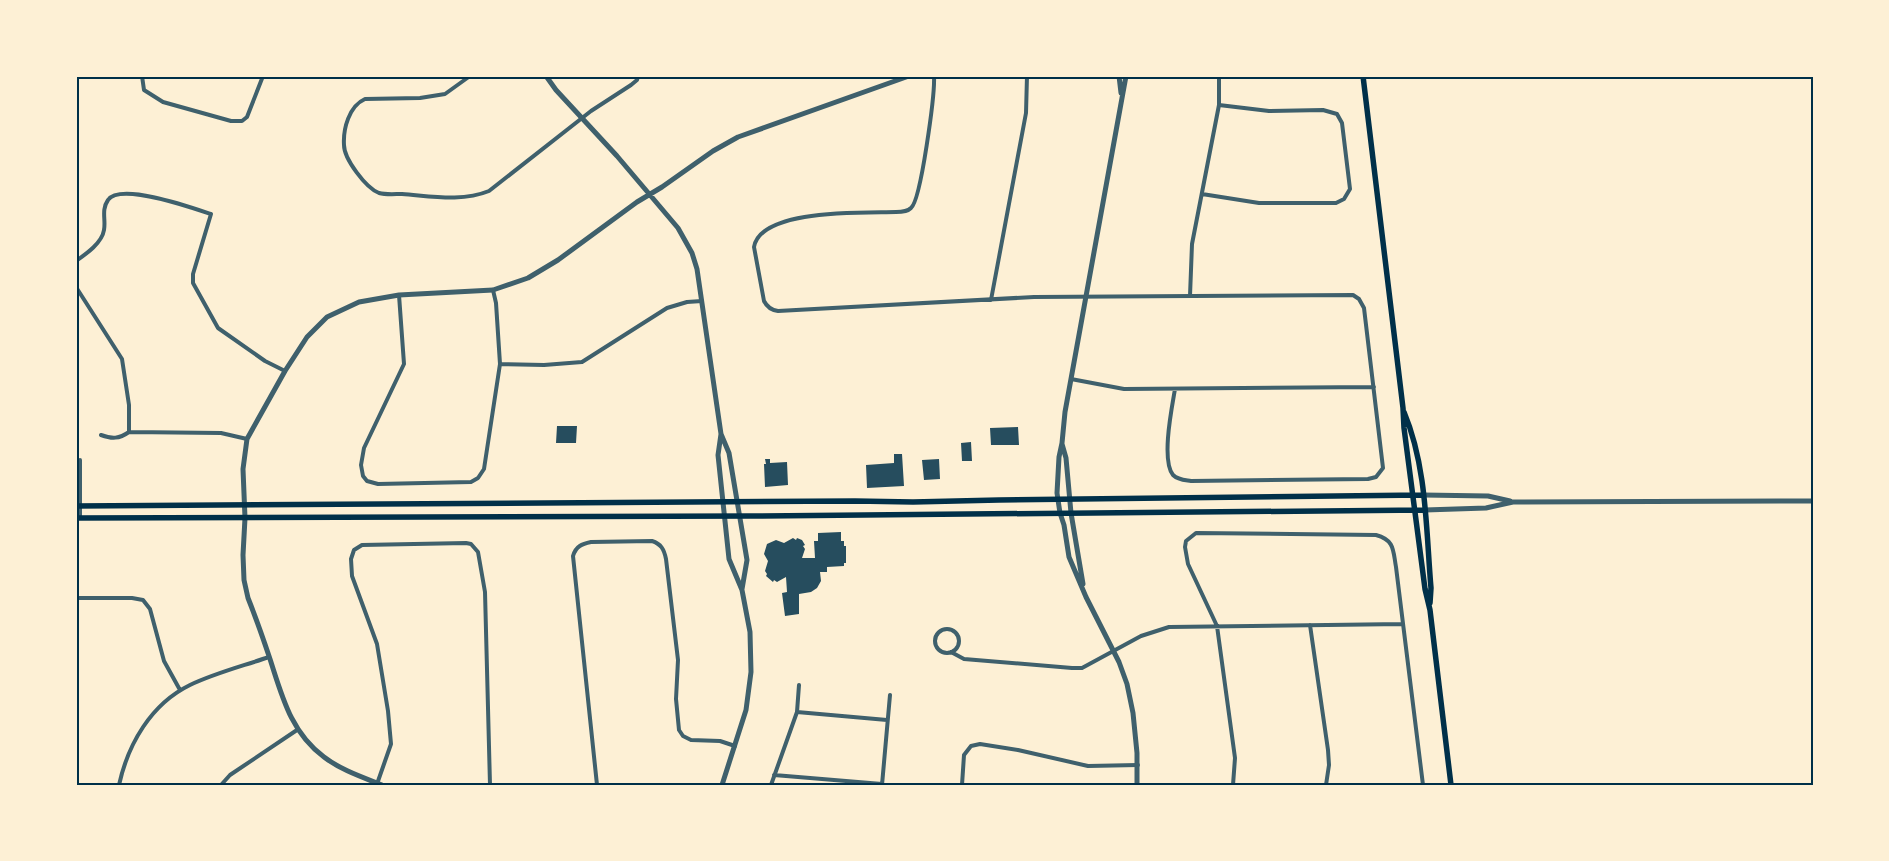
<svg xmlns="http://www.w3.org/2000/svg" width="1889" height="861" font-family="Barlow,sans-serif">
  <style>
    .building { fill: #264d5e }
    .lines { fill: none; stroke-linecap: round; stroke-linejoin: round }
    .minor { stroke: #3f606c; stroke-width: 4 }
    .tertiary { stroke: #3f606c; stroke-width: 5 }
    .secondary { stroke: #003049; stroke-width: 5.5 }
    .neatline { fill: none; stroke: #003049; stroke-width: 2 }
  </style>
  <rect width="100%" height="100%" fill="#fdf0d5"/>
  <path class="building" d="M557 426H577L576 443H556Z
    M1018 427 1019 445H991L990 428Z
    M971 442 972 461H962L961 443Z
    M894 454H902L904 486 867 488 866 465 894 463Z
    M765 459H770V463L787 462 788 485 765 487 764 464H766Z
    M939 459 940 479 924 480 922 460Z
    M841 532V541H844V546H846V563H844V566L827 567V572H820L821 581 817 588 811 592 799 594V614L785 616 782 593 787 592 786 577 777 582 774 580 773 582 766 576 767 574 765 571 768 561 764 554 767 544 776 540 784 543 793 538 796 540 797 538 802 540 805 545 803 546 805 549 802 558H815L814 541H818V533Z"/>
  <g class="lines">
    <path class="minor" d="M142 76 144 90 163 102 231 121H242L247 117 263 76
      M470 76 445 94 420 98 365 99C349 106 343 129 344 145 344 159 366 188 379 193 386 195 395 194 402 194 431 196 462 202 489 191L591 111 631 85 637 80 638 76
      M934 76C935 94 921 200 911 208 907 212 901 212 896 212 865 213 761 208 754 247L764 301C767 307 771 310 778 311L1034 297 1353 295 1359 299 1364 308 1383 468 1376 477 1368 479 1191 481C1185 480 1178 480 1173 475 1161 460 1172 407 1175 389
      M1202 194 1259 203H1336L1344 199 1350 189 1342 123 1337 114 1323 110 1269 111 1219 105
      M76 261C86 254 102 243 104 230 106 220 101 210 108 200 120 182 193 208 211 214L193 274V283L218 328 265 361 285 371
      M76 287 122 359 129 405V432
      M399 295 404 364 364 448 361 465 363 476 367 481 378 484 471 482 478 478 484 469 500 364 496 303 493 290
      M1190 296 1192 244 1219 105V76
      M991 300 1026 113 1027 76
      M500 364 544 365 582 362 667 308 687 302 702 301
      M1071 379 1124 389 1374 387
      M129 432 221 433 247 439
      M101 435C112 439 119 439 129 432
      M80 518V460
      M76 598H132L143 600 150 609 164 661 180 690
      M1310 625 1328 750 1329 765 1326 785
      M935 641a12 12 0 1 1 24 0a12 12 0 1 1-24 0Z
      M951 652 964 659 1072 668H1082L1141 636 1169 627 1403 624
      M797 712 887 720
      M774 775 882 784
      M377 784 391 744 388 711 377 644 352 576 351 559 354 550 362 545 466 543 471 544 478 552 485 592 490 785
      M119 785C128 744 151 704 190 685 215 673 243 666 269 657
      M221 785 230 775 297 730
      M597 785 573 556C576 546 582 544 591 542L652 541C661 544 664 549 666 559L678 660 676 699 679 730 683 736 691 740 720 741 735 746
      M771 785 797 712 799 685
      M882 785 890 695
      M962 785 964 755 971 746 980 744 1018 750 1088 766 1138 765
      M1233 785 1235 758 1217 626 1188 564 1185 547 1186 541 1196 533 1376 535C1395 540 1393 551 1396 567L1423 785"/>
    <path class="tertiary" d="M546 76 556 90 617 156 678 228 692 253 697 269 721 434 718 455 729 559 742 590 750 632 751 672 746 710 722 785
      M1119 76 1121 93
      M1126 76 1065 412 1062 443 1059 457 1057 493 1060 513 1064 525 1069 557 1086 597 1119 662 1127 684 1133 713 1137 753V785
      M721 434 729 453 747 560 742 589
      M1062 444 1066 458 1071 513 1083 584
      M1423 495 1488 496 1510 501
      M1425 510 1486 508 1513 502 1813 501
      M382 785C362 777 341 770 324 757 291 733 282 696 270 659 263 638 256 618 248 598L244 580 243 555 245 518 243 469 247 439 285 371 307 337 327 317 359 302 399 295 493 290 528 278 558 260 637 202 662 187 713 151 738 137 909 76"/>
    <path class="secondary" d="M1363 76 1403 408 1404 428 1425 589 1430 610 1451 785
      M1404 412C1427 467 1426 530 1431 588L1430 603
      M76 506 855 501 913 502 999 500 1423 495
      M76 518 750 516 1425 510"/>
  </g>
  <rect width="1889" height="861" fill="none" stroke="#fdf0d5" stroke-width="155"/>
  <rect x="78" y="78" width="1734" height="706" class="neatline"/>
</svg>
